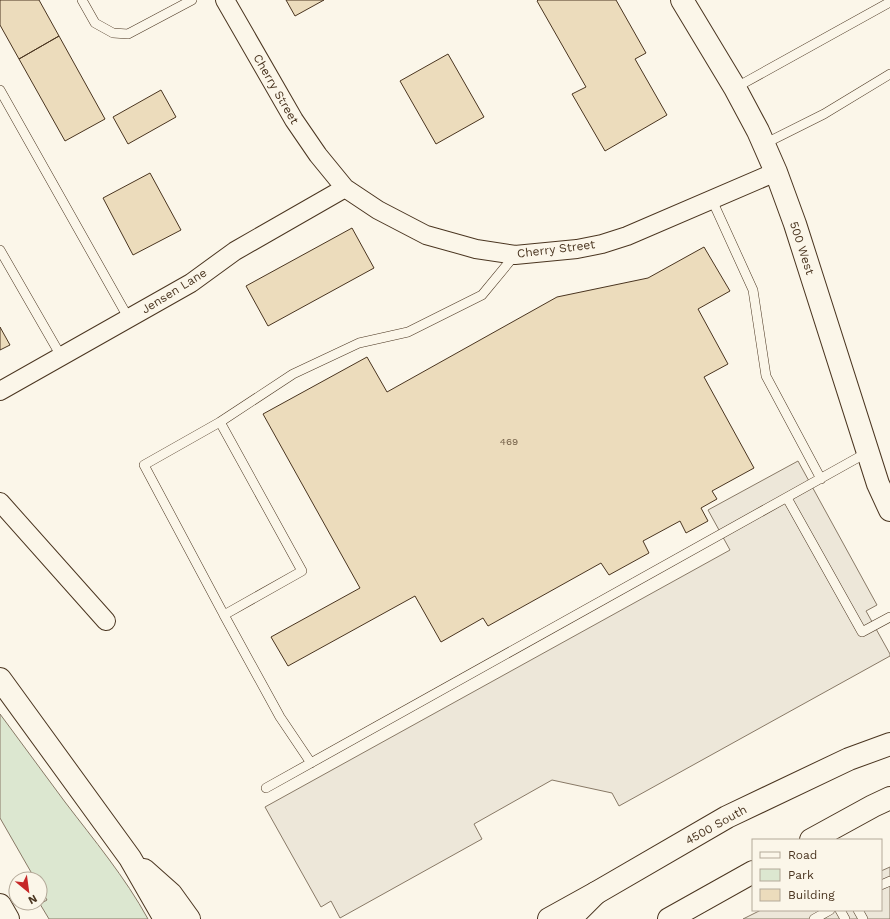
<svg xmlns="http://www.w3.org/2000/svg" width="890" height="919" font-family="'Work Sans',sans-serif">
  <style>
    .green { fill: #dce7d0; stroke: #887966 }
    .parking { fill: #ede7d9; stroke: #887966 }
    .building { fill: #ecdcbc; stroke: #4a3520 }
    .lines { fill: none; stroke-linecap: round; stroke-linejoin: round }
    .service-casing { stroke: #4a3520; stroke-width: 10 }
    .minor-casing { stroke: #4a3520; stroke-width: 20 }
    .secondary-casing { stroke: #4a3520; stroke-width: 24 }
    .primary-casing { stroke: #4a3520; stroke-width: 24 }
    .motorway-casing { stroke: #4a3520; stroke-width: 24 }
    .service { stroke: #fbf6e9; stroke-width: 9 }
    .minor { stroke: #fbf6e9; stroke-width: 18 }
    .secondary { stroke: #fbf6e9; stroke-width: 22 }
    .primary { stroke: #fbf6e9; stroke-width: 22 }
    .motorway { stroke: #fbf6e9; stroke-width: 22 }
    .labels { text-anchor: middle; stroke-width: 3; stroke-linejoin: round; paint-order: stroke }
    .number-label { font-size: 10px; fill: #725f47 }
    .street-label { font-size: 12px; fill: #4a3520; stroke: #fbf6e9 }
  </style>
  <rect width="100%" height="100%" fill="#fbf6e9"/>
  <path class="green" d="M0 714C22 743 43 773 65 802 94 840 125 877 148 919H49L40 904 47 900 40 888V879H35L0 818Z"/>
  <path class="parking" d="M798 461 877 605 866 611 890 654V656L619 806 612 793 552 780 474 824 482 839 340 918 331 901 321 907 265 807 730 550 708 510Z
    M890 867V919H743L761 910H881V871Z"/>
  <path class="building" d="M0 0H39L59 36 19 59 0 25Z
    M286 0H324L295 16Z
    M538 0H616L646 53 635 59 667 115 605 151 572 94 586 87 537 1Z
    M59 36 105 119 65 141 19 59Z
    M448 54 484 117 436 144 400 81Z
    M161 90 176 117 128 144 113 117Z
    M150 173 181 230 133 255 103 198Z
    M352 228 374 268 268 326 246 286Z
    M704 247 730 291 698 309 728 364 704 377 754 468 712 491 717 499 701 508 708 521 686 533 680 521 643 541 649 553 609 575 601 563 488 626 483 618 441 642 415 596 288 666 271 637 360 588 263 414 367 357 387 392 557 297 648 278Z
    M0 327 10 345 0 350Z"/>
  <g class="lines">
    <g class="service-casing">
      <path id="service" d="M82 0 95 23 113 33 128 34 192 0
        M735 88 890 2
        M0 90 129 319
        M764 144 824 114 890 74
        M712 200 753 290 766 376 821 479
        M0 250 61 356
        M220 422 144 465 224 615
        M787 498 862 632 890 617
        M311 763 280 717 224 615 302 571 220 422 293 374 359 343 408 332 482 295 515 255
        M266 788 868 452
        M881 885 890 881
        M840 910 845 919
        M858 910 863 919
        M814 919 830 910"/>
    </g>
    <g class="minor-casing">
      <path id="minor" d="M225 0 294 120 318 155 345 188 378 210 426 235 476 249 515 255 577 249 602 244 627 236 776 172
        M0 391 191 283 235 251 345 188
        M0 502 106 621"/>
    </g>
    <g class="secondary-casing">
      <path id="secondary" d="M682 0 735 88 758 131 776 172 795 224 878 484 890 510"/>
    </g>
    <g class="primary-casing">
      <path id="primary" d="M811 840 873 806 890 798
        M549 919 596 893 727 817 849 759 890 744
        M669 919 753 872"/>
    </g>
    <g class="motorway-casing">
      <path id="motorway" d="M0 679 130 858 165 919
        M144 870 171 894 189 919
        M0 905 8 919
        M570 919 596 893"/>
    </g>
    <use href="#service" class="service"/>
    <use href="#minor" class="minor"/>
    <use href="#secondary" class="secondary"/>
    <use href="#primary" class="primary"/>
    <use href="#motorway" class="motorway"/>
  </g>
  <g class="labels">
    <g class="number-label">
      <text x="509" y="445">469</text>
    </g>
    <g class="street-label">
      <text transform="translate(276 89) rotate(60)" y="4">Cherry Street</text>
      <text transform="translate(802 248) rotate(72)" y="4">500 West</text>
      <text transform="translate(556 249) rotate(-7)" y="4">Cherry Street</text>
      <text transform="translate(174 291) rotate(-32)" y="4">Jensen Lane</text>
      <text transform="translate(716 825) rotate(-29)" y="4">4500 South</text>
    </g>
  </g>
  <rect x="752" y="839" width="130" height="72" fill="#fbf6e9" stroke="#b4a999"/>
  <rect x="760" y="852" width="20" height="6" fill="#fbf6e9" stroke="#b4a999"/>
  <text x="788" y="859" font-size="12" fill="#4a3520">Road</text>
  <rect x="760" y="869" width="20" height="12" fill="#dce7d0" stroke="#b4a999"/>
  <text x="788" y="879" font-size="12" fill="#4a3520">Park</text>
  <rect x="760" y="889" width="20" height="12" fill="#ecdcbc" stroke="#b4a999"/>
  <text x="788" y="899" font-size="12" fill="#4a3520">Building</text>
  <g transform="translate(28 891) rotate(151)"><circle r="19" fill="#fbf6e9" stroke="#b4a999"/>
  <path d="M0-3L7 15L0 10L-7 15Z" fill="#c62828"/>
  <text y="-6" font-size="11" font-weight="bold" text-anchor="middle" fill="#4a3520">N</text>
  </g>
</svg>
